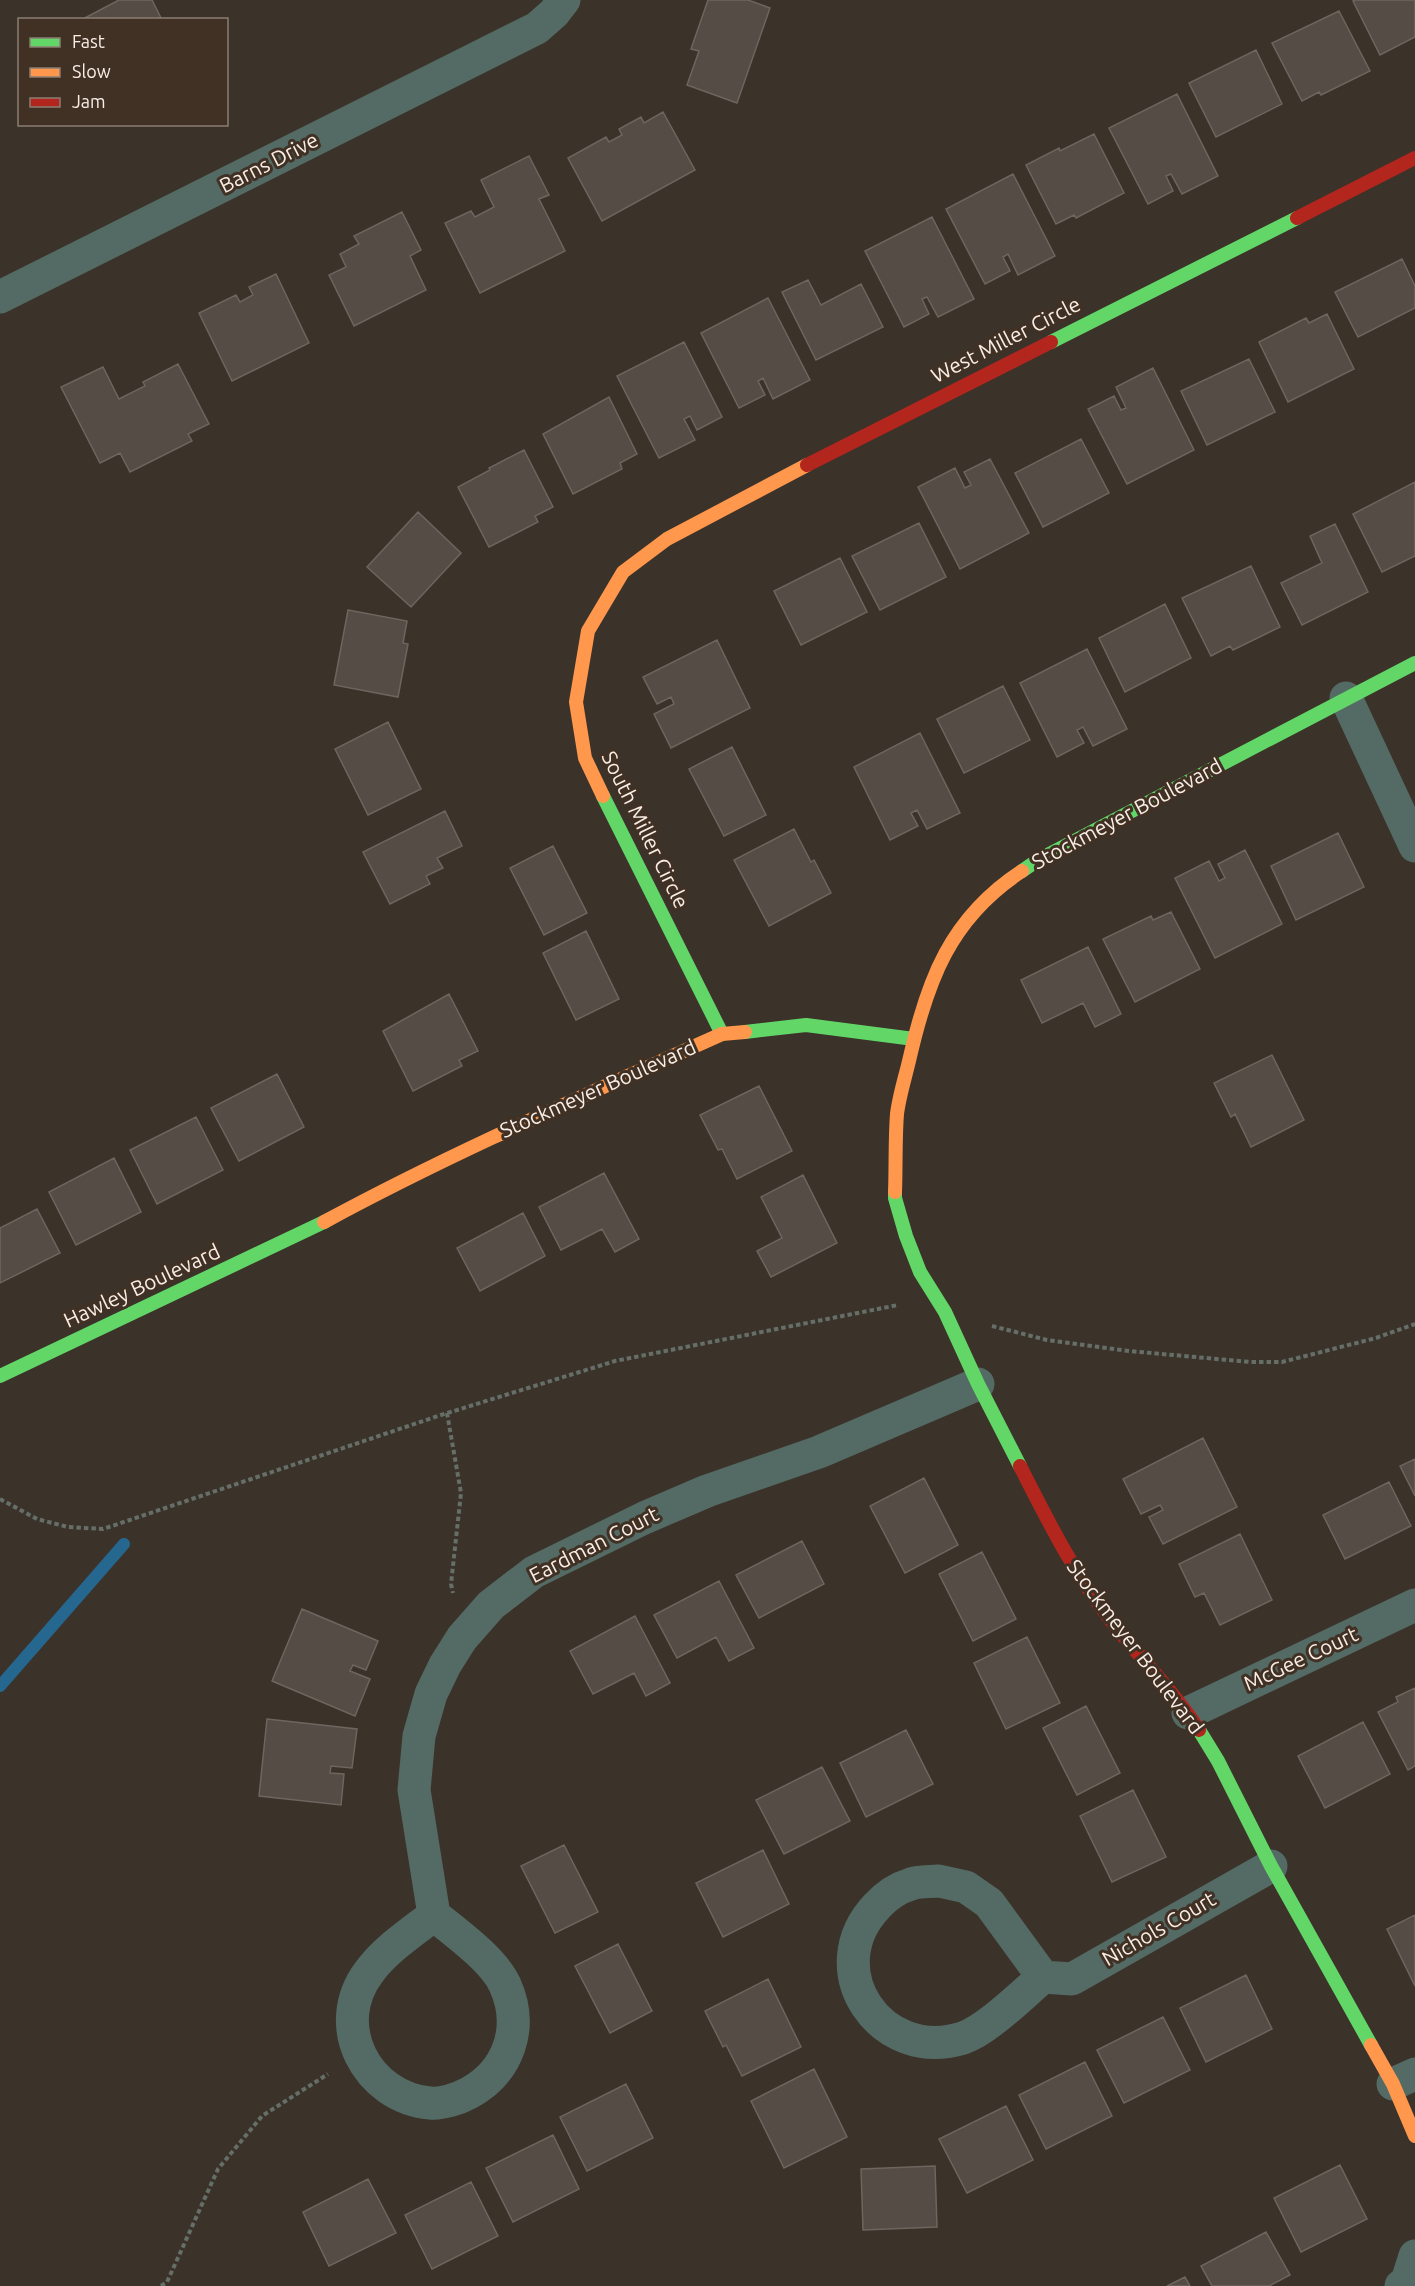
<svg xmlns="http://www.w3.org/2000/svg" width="1415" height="2286" font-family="Ubuntu,sans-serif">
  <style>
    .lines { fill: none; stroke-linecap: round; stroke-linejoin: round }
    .stream { stroke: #266790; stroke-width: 12 }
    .building { fill: #544c45; stroke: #6d665f; stroke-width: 1.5 }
    .path { stroke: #656e67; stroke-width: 4; stroke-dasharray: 4.5 3; stroke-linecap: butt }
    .street { stroke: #546a64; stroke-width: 33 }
    .fast { stroke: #63d668; stroke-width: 14 }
    .slow { stroke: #ff974d; stroke-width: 14 }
    .jam { stroke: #b3261e; stroke-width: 14 }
    .labels { text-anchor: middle; stroke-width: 6; stroke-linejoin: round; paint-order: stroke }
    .street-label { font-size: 21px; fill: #f9eee6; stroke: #413124 }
  </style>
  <rect width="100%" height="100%" fill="#3b322a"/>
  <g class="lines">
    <path class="stream" d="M0 1686 124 1544"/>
  </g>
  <path class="building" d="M119 0H152L162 20H81Z
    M708 0H748L770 8 737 103 687 85 699 51 691 49Z
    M1355 0H1415V37L1380 55 1353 1Z
    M1339 11 1370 71 1321 95 1319 92 1302 101 1272 43Z
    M1256 50 1282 104 1216 137 1189 83Z
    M1177 94 1218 176 1182 194 1171 174 1166 176 1173 191 1148 204 1109 128Z
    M663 112 695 170 602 221 568 158 606 137 609 142 622 135 619 129 641 117 644 123Z
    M1094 134 1124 193 1076 218 1074 215 1056 224 1026 165 1059 148 1060 151Z
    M529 156 549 195 539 199 565 251 480 293 445 223 471 211 475 217 494 207 481 180Z
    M1013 174 1055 256 1018 275 1008 254 1003 257 1010 271 985 284 946 209Z
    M402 212 421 250 410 256 426 290 354 326 329 275 346 267 340 254 359 244 354 236Z
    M932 217 974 299 938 317 927 297 922 299 929 314 904 327 865 251Z
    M1402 259 1415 286V308L1358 337 1335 292Z
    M276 274 309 343 232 381 199 313 236 295 240 302 253 295 249 287Z
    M808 280 821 305 861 284 883 327 816 360 782 292Z
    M768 298 810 380 773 399 763 378 758 381 765 395 739 408 701 333Z
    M1327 314 1354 369 1288 402 1259 342 1306 318 1309 323Z
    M684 342 722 417 697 430 690 416 684 419 695 440 659 458 617 376Z
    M1249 359 1275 412 1207 445 1181 391Z
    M178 364 209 424 188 434 192 441 130 472 120 453 100 463 61 387 103 367 119 399 145 386 143 382Z
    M1153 368 1194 450 1127 484 1088 409 1114 396 1121 410 1126 408 1116 387Z
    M609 397 637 454 620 463 622 469 573 494 543 434Z
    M1081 439 1109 493 1043 527 1015 473Z
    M524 450 553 507 535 516 538 522 489 547 458 487 490 470 489 468Z
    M990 459 1029 533 960 569 918 487 955 468 965 488 971 485 964 472Z
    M1415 482V556L1382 572 1353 514Z
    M418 512 461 553 411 607 367 567Z
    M919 523 946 577 880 610 852 556Z
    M1335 524 1368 592 1302 625 1281 583 1322 563 1310 536Z
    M840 558 867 612 801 645 774 591Z
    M1251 566 1280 627 1233 650 1230 646 1211 656 1182 598Z
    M1165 604 1191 658 1125 692 1099 638Z
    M348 610 407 621 403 643 408 644 398 697 334 685Z
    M717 640 750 708 671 748 654 714 674 704 671 697 657 704 643 677Z
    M1087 649 1127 729 1093 746 1083 727 1077 730 1084 743 1057 757 1020 683Z
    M1003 686 1030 740 964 773 937 719Z
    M388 722 421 789 368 815 335 749Z
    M920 733 960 813 927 829 917 810 911 813 918 826 890 840 854 767Z
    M732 747 766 815 724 836 689 769Z
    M445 811 462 846 437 858 443 868 426 876 430 884 390 904 363 852Z
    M794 829 811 862 814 860 831 893 769 926 734 860Z
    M1338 833 1364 887 1296 920 1271 866Z
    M553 846 587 913 544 935 510 868Z
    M1245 850 1282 924 1215 958 1175 878 1209 861 1219 881 1225 878 1218 864Z
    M1171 912 1200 969 1135 1002 1103 939 1151 916 1153 920Z
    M586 931 619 999 576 1020 543 953Z
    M1088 947 1121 1014 1095 1027 1083 1003 1042 1023 1021 980Z
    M449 994 478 1051 459 1060 462 1066 413 1091 383 1031Z
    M1272 1055 1304 1120 1251 1147 1235 1114 1231 1117 1214 1083Z
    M277 1074 304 1127 239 1161 211 1108Z
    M759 1086 792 1151 737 1179 722 1149 718 1150 700 1115Z
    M196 1117 223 1170 157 1204 130 1150Z
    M114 1158 141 1212 76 1245 49 1192Z
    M604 1173 639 1239 615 1252 602 1229 561 1250 539 1207Z
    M803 1175 837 1243 771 1277 757 1251 782 1238 761 1197Z
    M37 1209 60 1253 0 1283V1228Z
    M523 1213 545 1256 480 1291 457 1248Z
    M1203 1438 1237 1507 1163 1544 1149 1517 1163 1510 1160 1505 1141 1514 1123 1479Z
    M1415 1459V1496L1400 1466Z
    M924 1478 958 1545 905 1573 870 1506Z
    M1389 1482 1411 1526 1345 1559 1323 1515Z
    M1240 1534 1272 1600 1220 1625 1204 1593 1195 1597 1179 1564Z
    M802 1541 824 1584 759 1618 736 1575Z
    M982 1552 1016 1619 973 1641 939 1574Z
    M719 1581 754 1648 729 1661 716 1637 677 1658 654 1615Z
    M302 1609 378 1641 366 1670 353 1665 350 1671 370 1679 355 1716 272 1681Z
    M635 1616 670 1683 646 1696 634 1673 593 1694 570 1651Z
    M1027 1637 1060 1703 1006 1729 974 1663Z
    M1415 1688V1766L1408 1770 1378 1712 1398 1702 1396 1697Z
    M1086 1706 1120 1773 1077 1795 1043 1728Z
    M267 1719 357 1729 352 1768 331 1766 330 1773 344 1774 341 1805 259 1796Z
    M1363 1722 1390 1774 1325 1808 1298 1756Z
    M906 1730 933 1784 866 1817 840 1763Z
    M822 1767 850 1821 784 1854 756 1800Z
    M1133 1790 1166 1857 1112 1882 1080 1816Z
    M564 1845 598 1912 555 1933 521 1866Z
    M763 1850 789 1904 723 1937 696 1883Z
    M1415 1915V1986L1387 1929Z
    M618 1944 652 2011 610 2033 575 1966Z
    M1246 1975 1272 2029 1206 2062 1180 2008Z
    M768 1979 801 2047 742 2076 726 2045 723 2047 705 2011Z
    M1163 2017 1190 2070 1124 2103 1097 2050Z
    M1085 2062 1112 2116 1046 2149 1019 2095Z
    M814 2069 847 2137 784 2168 751 2101Z
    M626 2084 653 2138 587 2171 560 2117Z
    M1006 2106 1033 2160 967 2193 939 2139Z
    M553 2135 579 2189 513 2222 486 2168Z
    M1340 2165 1367 2219 1301 2252 1274 2198Z
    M935 2166 937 2227 863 2230 861 2169Z
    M368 2179 396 2233 329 2266 303 2212Z
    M471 2182 498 2236 432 2269 405 2215Z
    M1266 2232 1290 2275 1269 2286H1212L1201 2266Z
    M1185 2277 1190 2286H1167Z"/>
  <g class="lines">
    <path class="path" d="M992 1326 1047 1340 1129 1351 1250 1362H1282L1376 1338 1415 1324
      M447 1413 461 1493 451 1584 453 1593
      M0 1499 37 1519 68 1527 103 1529 441 1415 615 1361 898 1305
      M161 2286 167 2282 218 2169 262 2116 328 2074"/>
    <path class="street" d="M0 297 537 28 554 13 564 0
      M1346 698 1415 846
      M1188 1713 1415 1605
      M939 1881 966 1887 989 1903 1043 1977C1023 1994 987 2030 963 2038 880 2064 817 1969 877 1906 886 1896 898 1888 911 1884 920 1881 930 1882 939 1881Z
      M434 1915 414 1790 419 1736 431 1694 445 1665 462 1638 491 1605 534 1572 644 1518 707 1491 819 1452 978 1384
      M434 1915C455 1932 494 1960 505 1985 524 2027 509 2071 469 2093 458 2099 442 2104 430 2103 366 2097 329 2025 369 1972 386 1949 412 1932 434 1915Z
      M1043 1977 1072 1979 1271 1866
      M1393 2084 1415 2074
      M1401 2286 1407 2281 1415 2256"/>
    <path class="fast" d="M1051 342 1297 218
      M603 796 722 1034
      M1022 871 1038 860 1415 663
      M745 1032 806 1025 914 1039
      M895 1192V1198L906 1236 920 1272 945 1312 978 1384 1020 1466
      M0 1376 324 1222
      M1199 1730 1218 1761 1271 1866 1371 2045"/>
    <path class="slow" d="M603 796 585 758 576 702 588 631 623 572 667 539 807 465
      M895 1192C896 1166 895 1140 897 1114 899 1097 905 1078 909 1061 927 981 950 918 1022 871
      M324 1222C453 1152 588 1094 722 1034L745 1032
      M1371 2045 1393 2084 1415 2136"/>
    <path class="jam" d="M1297 218 1415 158
      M807 465 1051 342
      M1020 1466C1049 1523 1075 1576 1116 1627 1143 1661 1175 1693 1199 1730"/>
  </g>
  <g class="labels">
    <g class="street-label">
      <text transform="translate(269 163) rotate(-27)" y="7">Barns Drive</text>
      <text transform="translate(1006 340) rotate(-27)" y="7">West Miller Circle</text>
      <text transform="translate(1127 814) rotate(-28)" y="7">Stockmeyer Boulevard</text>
      <text transform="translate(645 830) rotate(64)" y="7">South Miller Circle</text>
      <text transform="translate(598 1089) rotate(-24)" y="7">Stockmeyer Boulevard</text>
      <text transform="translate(142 1286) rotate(-25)" y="7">Hawley Boulevard</text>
      <text transform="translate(594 1545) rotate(-27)" y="7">Eardman Court</text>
      <text transform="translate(1135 1647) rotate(53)" y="7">Stockmeyer Boulevard</text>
      <text transform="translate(1301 1659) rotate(-25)" y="7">McGee Court</text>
      <text transform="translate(1159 1929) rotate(-30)" y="7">Nichols Court</text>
    </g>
  </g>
  <rect x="18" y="18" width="210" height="108" fill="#413124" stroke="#8b7d72" stroke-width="1.5"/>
  <rect x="30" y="38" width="30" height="9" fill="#63d668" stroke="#8b7d72" stroke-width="1.5"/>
  <text x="72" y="48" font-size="18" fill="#f9eee6">Fast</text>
  <rect x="30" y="68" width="30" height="9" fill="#ff974d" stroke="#8b7d72" stroke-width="1.5"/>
  <text x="72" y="78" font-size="18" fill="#f9eee6">Slow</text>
  <rect x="30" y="98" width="30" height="9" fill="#b3261e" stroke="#8b7d72" stroke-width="1.5"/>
  <text x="72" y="108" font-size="18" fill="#f9eee6">Jam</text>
</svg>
